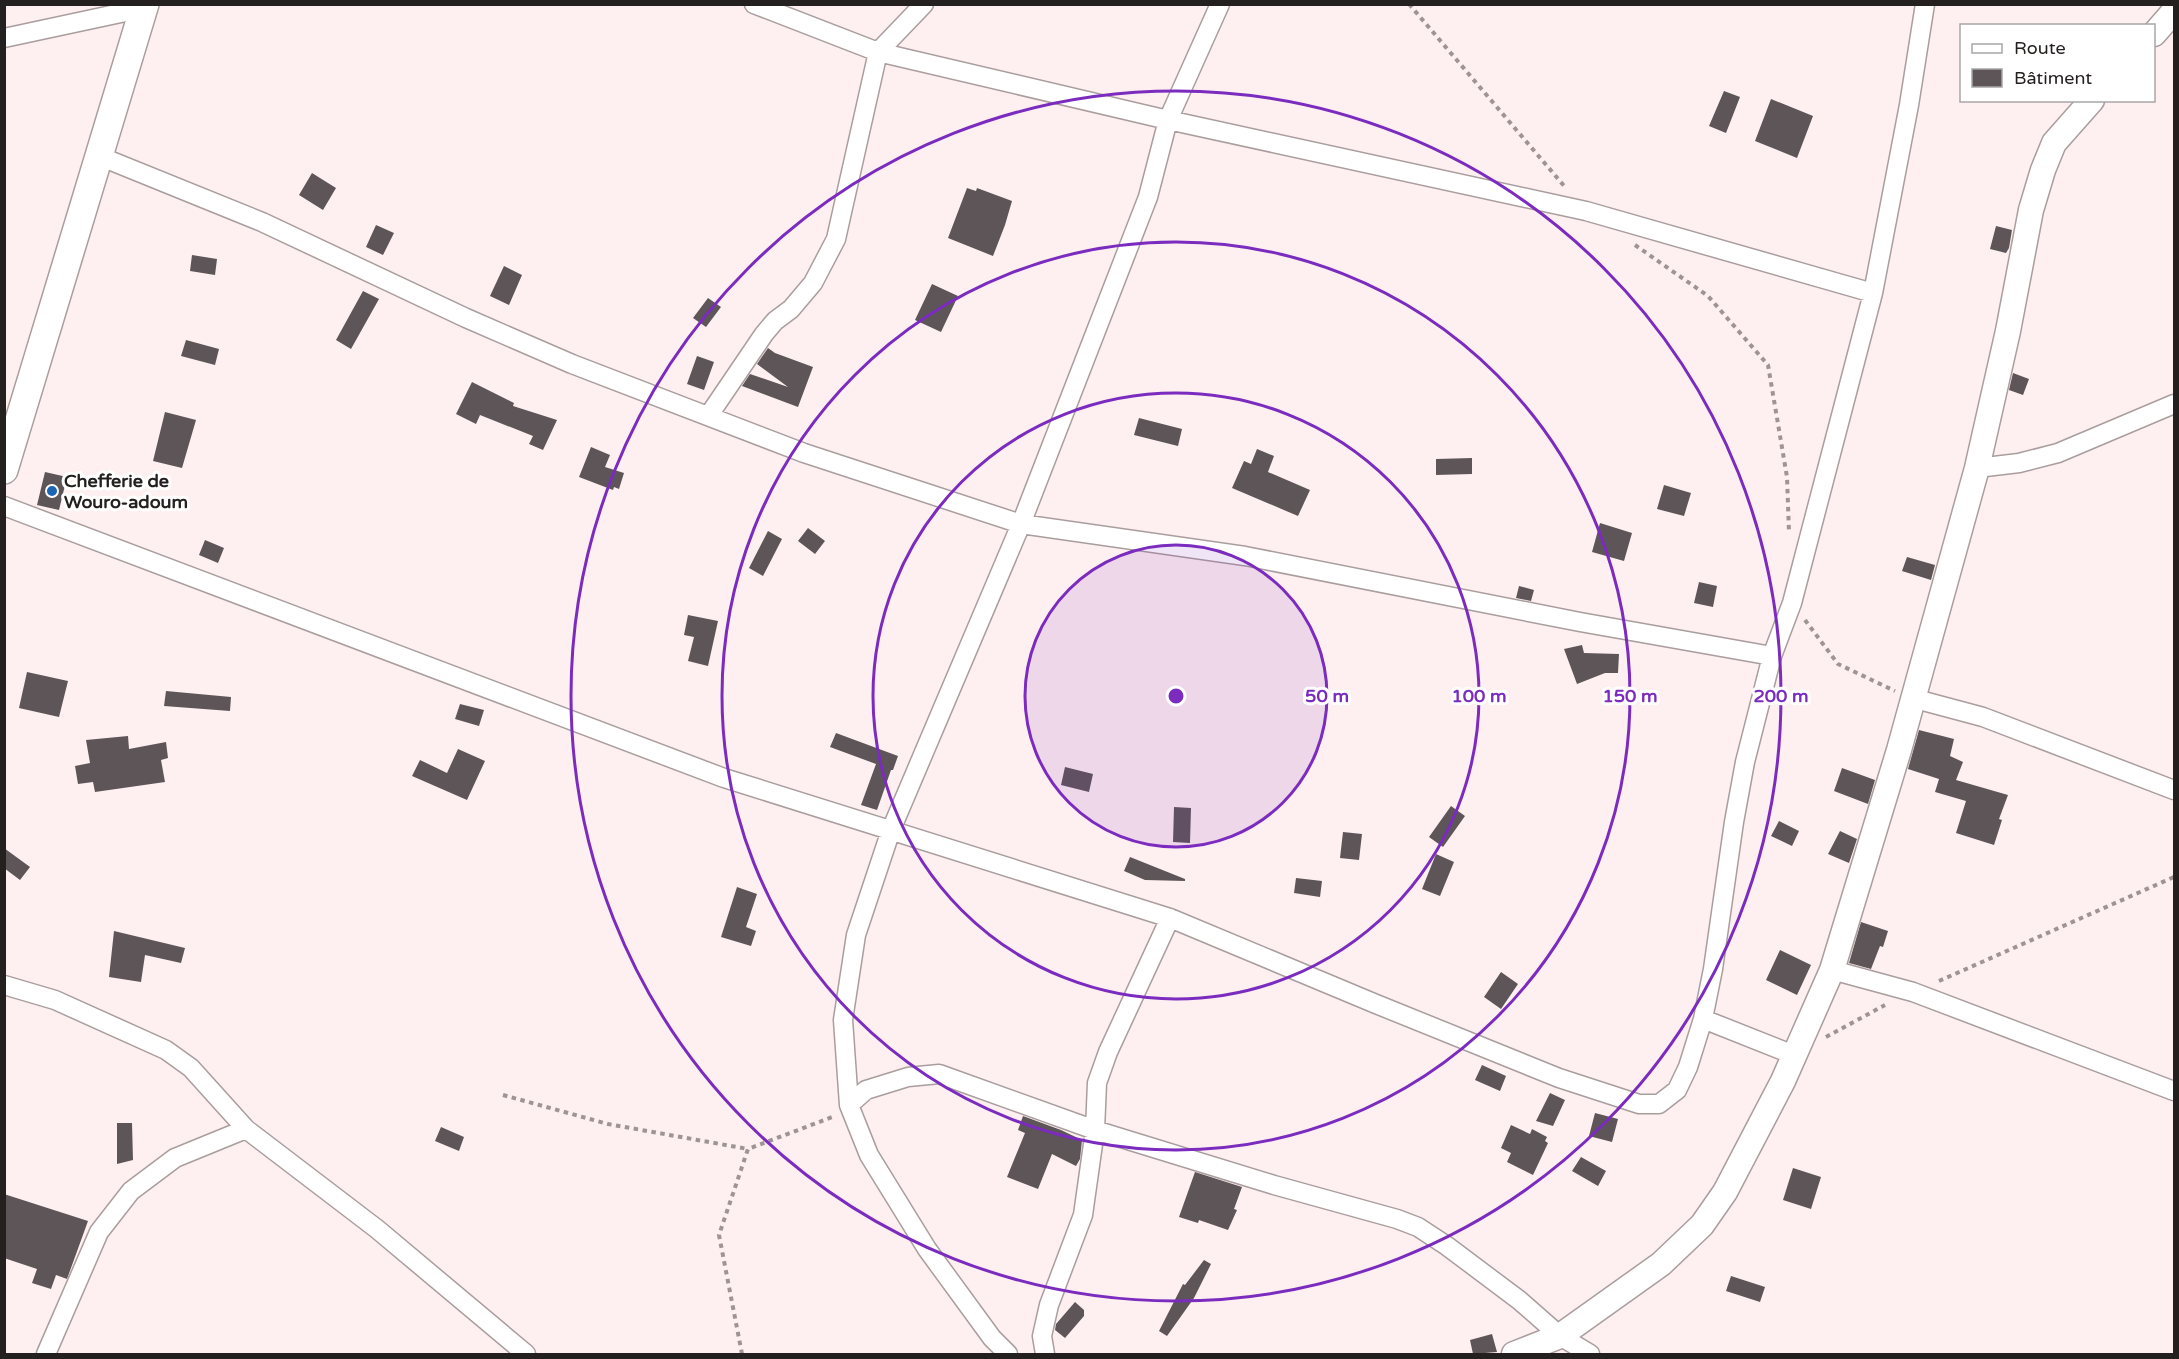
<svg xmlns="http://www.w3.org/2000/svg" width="2179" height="1359" font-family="'Varela Round',sans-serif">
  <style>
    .building { fill: #5e5558 }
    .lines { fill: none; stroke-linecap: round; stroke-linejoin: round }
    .street-casing { stroke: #aa9d9d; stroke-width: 21 }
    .secondary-casing { stroke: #aa9d9d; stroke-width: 27 }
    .primary-casing { stroke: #aa9d9d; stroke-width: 30 }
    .path { stroke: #9e9494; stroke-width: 4; stroke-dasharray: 4.5 4.5; stroke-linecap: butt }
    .street { stroke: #fff; stroke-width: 18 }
    .secondary { stroke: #fff; stroke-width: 24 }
    .primary { stroke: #fff; stroke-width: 27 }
    .ring { fill: none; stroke: #7b2cbf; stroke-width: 3 }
    .poi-dot { fill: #1e64b4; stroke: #fff; stroke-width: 2 }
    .labels { text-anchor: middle; stroke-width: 6; stroke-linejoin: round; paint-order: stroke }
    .poi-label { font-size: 18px; font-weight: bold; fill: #252020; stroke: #fff; text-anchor: start }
    .centre { fill: #7b2cbf; stroke: #fff; stroke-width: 3 }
    .ring-label { font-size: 18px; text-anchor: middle; font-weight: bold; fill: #7b2cbf; stroke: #fff; stroke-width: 6; stroke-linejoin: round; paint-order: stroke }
  </style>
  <rect width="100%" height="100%" fill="#fef0f0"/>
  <path class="building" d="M1724 91 1740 97 1726 133 1709 126Z
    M1771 99 1813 116 1797 158 1755 141Z
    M312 173 336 188 323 210 299 195Z
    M967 188 976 191 977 188 1012 201 1005 225 993 256 948 238Z
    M376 225 394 233 383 255 366 247Z
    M1996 226 2012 230 2009 248 2006 253 1990 249Z
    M192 255 217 259 215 275 190 271Z
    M504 266 522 275 509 305 490 296Z
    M932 284 958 296 941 332 915 320Z
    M363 291 379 299 351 349 336 340Z
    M708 298 721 307 706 327 693 318Z
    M186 340 219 349 215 365 181 356Z
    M768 348 775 353 813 367 798 407 742 386 750 374 788 387 757 364Z
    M697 356 714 362 704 390 687 384Z
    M2013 373 2029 379 2023 395 2009 390Z
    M472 382 514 403 513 406 557 420 543 450 529 444 533 436 480 415 476 424 456 414Z
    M165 412 196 420 182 468 153 461Z
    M1139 418 1182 429 1178 446 1134 435Z
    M591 447 610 455 605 467 624 473 619 489 614 487 613 490 579 477Z
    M1257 449 1274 456 1268 472 1310 490 1298 516 1232 488 1244 461 1251 464Z
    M1472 458V474L1436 475V459Z
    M45 472 67 477 59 510 37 505Z
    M1664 485 1691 493 1684 516 1657 509Z
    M1600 523 1632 533 1624 561 1592 552Z
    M808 528 825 541 815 554 798 541Z
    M768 531 782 539 763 576 749 568Z
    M205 540 224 548 218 563 199 555Z
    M1907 557 1935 565 1931 580 1902 571Z
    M1699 582 1717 586 1713 607 1694 603Z
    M1519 586 1534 590 1531 601 1516 598Z
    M688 615 718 621 708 666 688 661 694 637 684 635Z
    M1582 645 1584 653 1619 654 1618 673H1605L1577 684 1564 649Z
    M27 672 68 681 59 717 19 708Z
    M166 691 231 697 230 711 164 706Z
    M460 704 484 710 479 726 455 719Z
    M1919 730 1954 739 1950 756 1963 762 1956 780 2008 795 1999 819 2002 820 1994 845 1956 833 1966 801 1935 792 1939 779 1908 769Z
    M836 733 898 756 893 770H891L877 810 861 805 876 764 830 747Z
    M128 736 129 749 166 742 168 758 161 760 165 782 95 792 93 782 78 784 75 766 90 763 86 740Z
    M458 749 485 761 467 800 412 776 420 760 447 773Z
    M1065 767 1093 774 1089 792 1061 785Z
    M1842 768 1875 780 1868 804 1834 791Z
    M1451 806 1465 816 1443 847 1429 837Z
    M1174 807 1191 808 1190 843 1173 842Z
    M1779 821 1799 831 1792 846 1771 836Z
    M1840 831 1857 839 1849 863 1828 854Z
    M1343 832 1362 834 1359 860 1340 858Z
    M4 848 30 867 20 880 4 868Z
    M1436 854 1454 862 1440 896 1422 889Z
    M1130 857 1185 879V881L1145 880 1124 871Z
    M1296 878 1322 881 1320 897 1294 893Z
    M737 887 757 894 746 927 756 931 751 946 721 937Z
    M1861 922 1888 931 1883 947 1880 946 1871 969 1849 963Z
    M114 931 185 948 181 963 145 955 141 982 109 977Z
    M1780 950 1811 965 1797 995 1766 980Z
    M1501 972 1518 984 1501 1009 1484 997Z
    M1482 1065 1506 1076 1500 1091 1475 1080Z
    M1550 1093 1565 1100 1553 1126 1536 1121Z
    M1595 1113 1618 1119 1612 1142 1589 1136Z
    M1023 1116 1061 1130 1082 1140 1080 1159 1076 1166 1052 1154 1038 1189 1007 1177 1025 1133 1018 1130Z
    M117 1123H132L133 1160 117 1164Z
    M1511 1125 1530 1134 1532 1129 1547 1137 1545 1141 1548 1143 1533 1175 1507 1162 1511 1153 1501 1148Z
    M441 1127 464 1137 459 1151 435 1141Z
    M1581 1157 1606 1171 1598 1186 1572 1171Z
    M1793 1168 1821 1177 1811 1209 1783 1200Z
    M1195 1172 1242 1187 1234 1209 1237 1210 1228 1230 1199 1220 1198 1223 1179 1217Z
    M4 1194 88 1221 67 1279 56 1275 51 1289 32 1283 37 1269 4 1258Z
    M1204 1260 1211 1264 1194 1298 1167 1336 1159 1331 1183 1284 1185 1285Z
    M1731 1276 1765 1287 1760 1302 1726 1291Z
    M1075 1302 1084 1310V1316L1065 1338 1055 1330 1056 1324Z
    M1492 1334 1497 1352 1473 1354 1470 1340Z"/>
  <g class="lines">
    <g class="street-casing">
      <path id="street" d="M754 4 878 52 1168 120 1586 211 1873 293
        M4 38 144 8
        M99 156 262 222 466 318 572 364 804 453 1021 524 1245 556 1580 622 1772 656
        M709 415 764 334 775 321 791 309 813 283 836 239 878 52 924 4
        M1977 468 2019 463 2058 453 2174 404
        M4 506 724 778 1170 918 1376 1004 1559 1078 1639 1104H1659L1677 1090 1688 1067 1703 1019 1794 1055
        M1912 698 1983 717 2174 790
        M1832 970 1913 992 2174 1091
        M4 985 55 1000 166 1050 191 1068 246 1129 377 1229 526 1354
        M1703 1019 1713 969 1734 822 1745 762 1772 656 1792 603 1873 293 1909 105 1925 4
        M849 1105 866 1090 908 1077 939 1074 1095 1130 1274 1185 1397 1219 1418 1227 1447 1246 1519 1300 1560 1336 1590 1354
        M46 1354 99 1232 131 1191 175 1158 246 1129
        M1008 1354 992 1338 927 1249 869 1155 849 1105 843 1020 856 935 891 830 1021 524 1148 197 1168 120 1220 4
        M1045 1354 1042 1336 1049 1305 1083 1215 1095 1130 1097 1083 1108 1052 1170 918"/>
    </g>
    <g class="secondary-casing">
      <path id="secondary" d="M2154 34 2174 11
        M1514 1354 1560 1336 1661 1264 1702 1225 1725 1192 1783 1081 1832 970 1899 750 1977 468 2008 331 2031 210 2043 170 2054 143 2092 100"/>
    </g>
    <g class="primary-casing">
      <path id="primary" d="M4 470 145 4"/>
    </g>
    <path class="path" d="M1409 4 1565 187
      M1635 245 1708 296 1768 365 1787 477 1789 532
      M1805 620 1838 664 1895 691
      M1939 981 2174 877
      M1826 1037 1885 1005
      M503 1095 608 1124 748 1149
      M742 1354 719 1235 748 1149 835 1116"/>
    <use href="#street" class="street"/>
    <use href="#secondary" class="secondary"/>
    <use href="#primary" class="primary"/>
  </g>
  <circle cx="1176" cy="696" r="151" fill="#7b2cbf" fill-opacity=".12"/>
  <g class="ring">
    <circle cx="1176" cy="696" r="151"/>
    <circle cx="1176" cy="696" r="303"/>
    <circle cx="1176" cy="696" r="454"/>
    <circle cx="1176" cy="696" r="605"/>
  </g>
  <circle class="poi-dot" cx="52" cy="491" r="6"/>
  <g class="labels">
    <g class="poi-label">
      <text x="64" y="487">Chefferie de<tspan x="64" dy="21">Wouro-adoum</tspan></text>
    </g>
  </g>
  <circle cx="1176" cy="696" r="9" class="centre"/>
  <g class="ring-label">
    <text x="1327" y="702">50 m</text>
    <text x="1479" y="702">100 m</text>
    <text x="1630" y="702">150 m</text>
    <text x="1781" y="702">200 m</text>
  </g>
  <rect width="2179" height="1359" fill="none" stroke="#252020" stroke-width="12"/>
  <rect x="1960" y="24" width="195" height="78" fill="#ffffff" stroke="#a8a6a6" stroke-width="1.5"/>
  <rect x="1972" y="44" width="30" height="9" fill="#ffffff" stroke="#a8a6a6" stroke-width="1.5"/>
  <text x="2014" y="54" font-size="18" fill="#252020">Route</text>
  <rect x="1972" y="69" width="30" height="18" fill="#5e5558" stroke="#a8a6a6" stroke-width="1.5"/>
  <text x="2014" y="84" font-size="18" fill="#252020">Bâtiment</text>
</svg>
